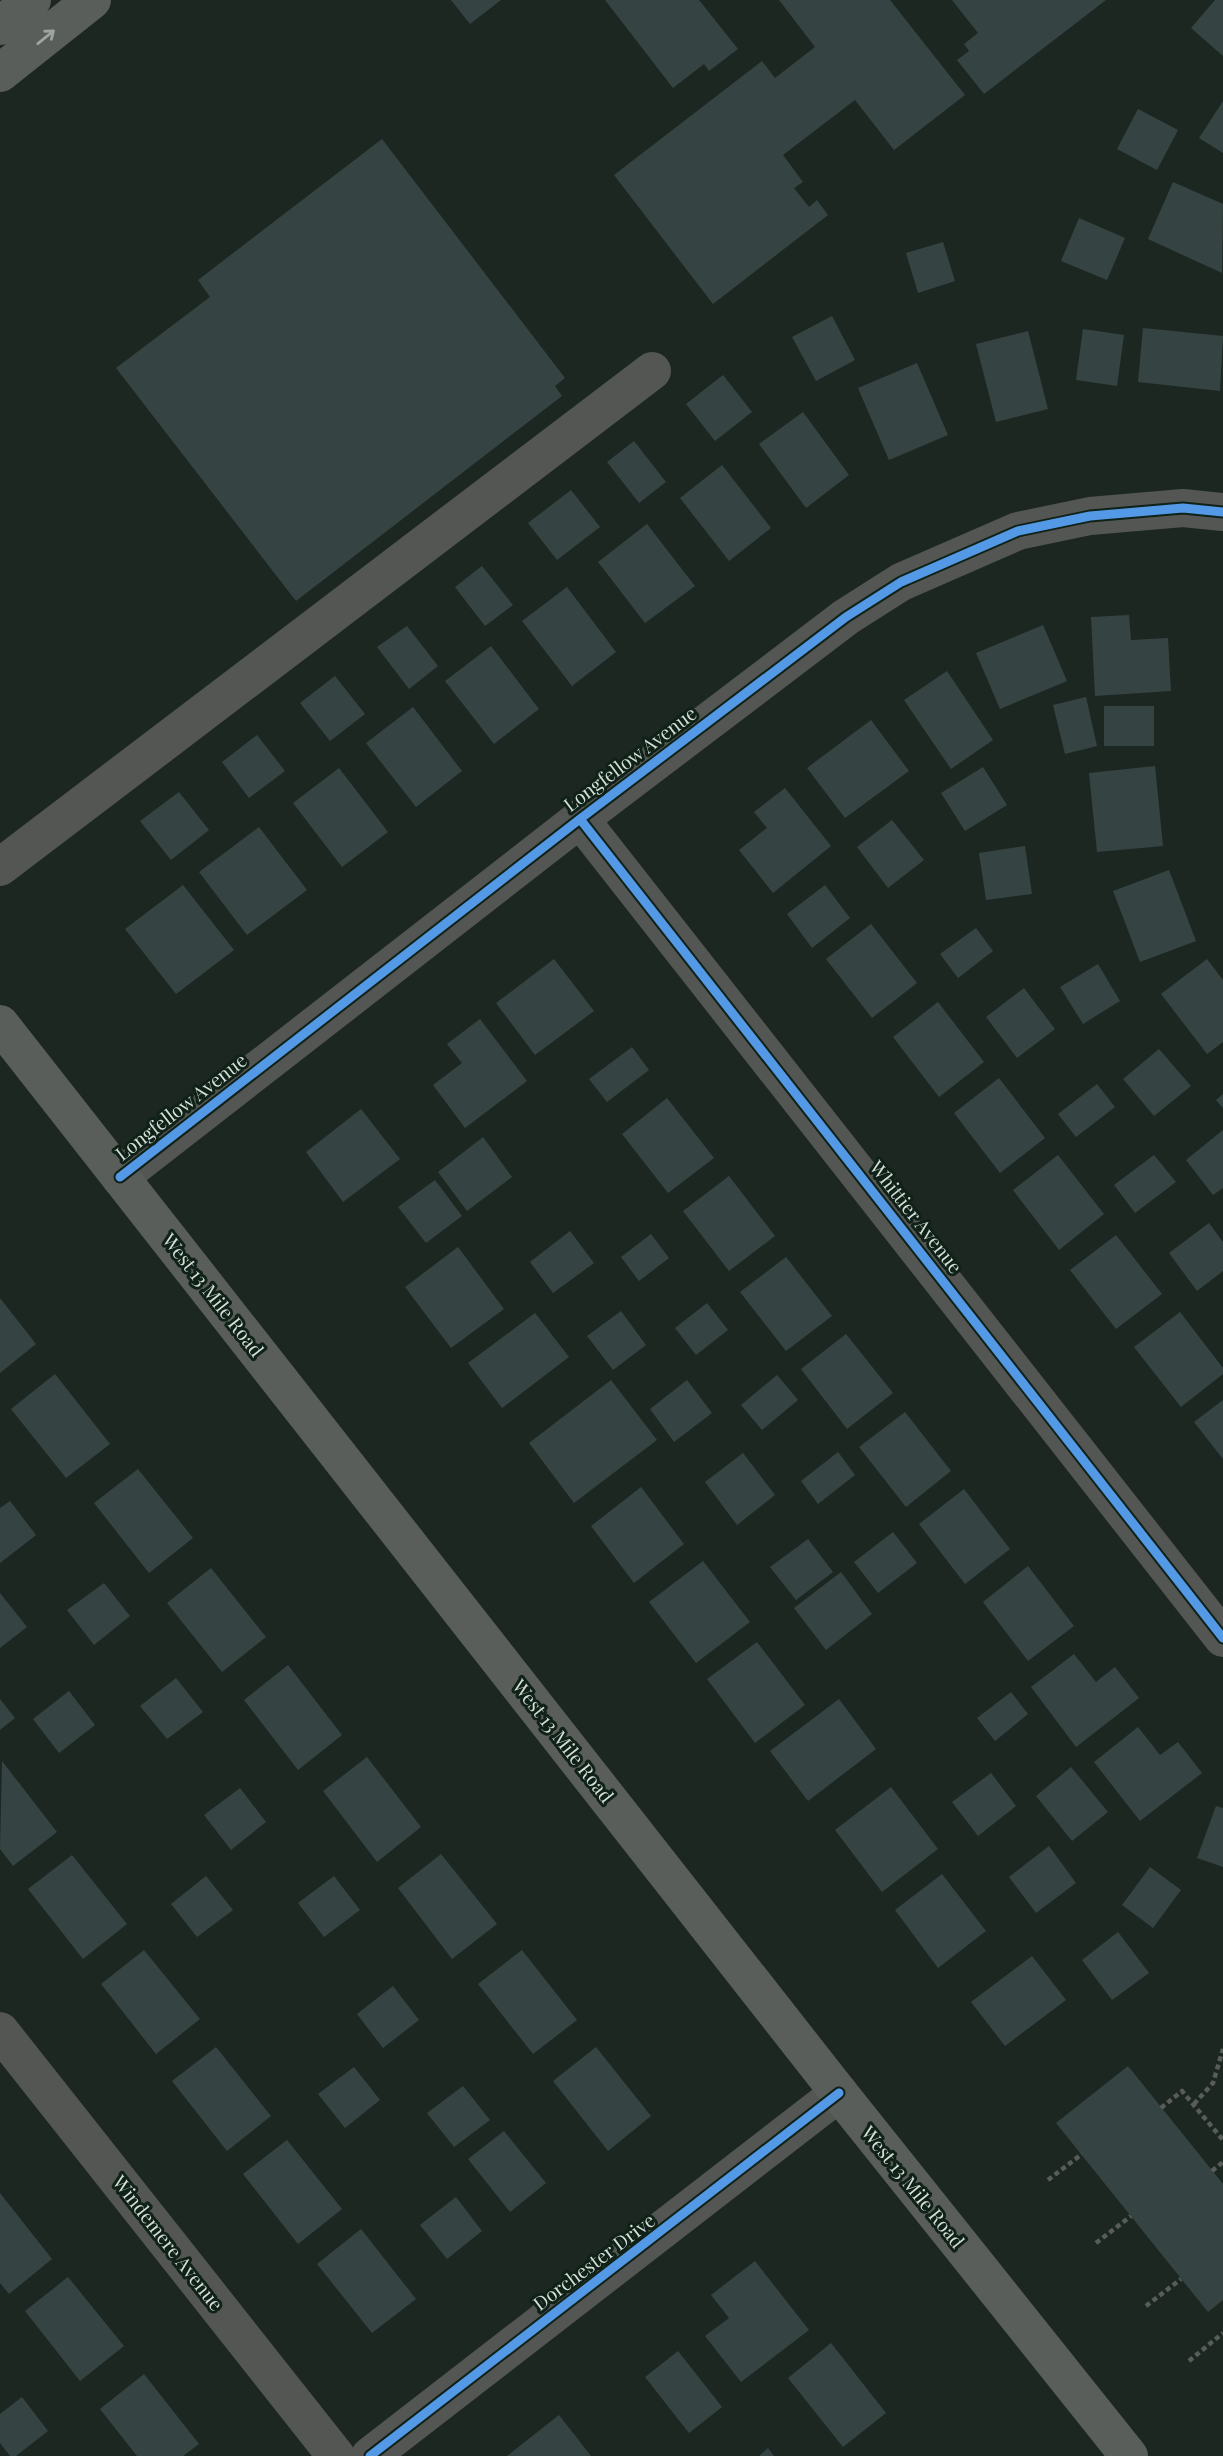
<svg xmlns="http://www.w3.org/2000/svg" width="1223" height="2456" font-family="'Playfair Display',serif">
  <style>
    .building { fill: #354442 }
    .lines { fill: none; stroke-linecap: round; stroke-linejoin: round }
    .path { stroke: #585d59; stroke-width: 4.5; stroke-dasharray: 5 3.5; stroke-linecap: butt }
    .minor { stroke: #535653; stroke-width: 38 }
    .major { stroke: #5a5e5b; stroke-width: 38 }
    .cycleway-casing { stroke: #102118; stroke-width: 13 }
    .cycleway { stroke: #5399e6; stroke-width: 9 }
    .oneway { stroke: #9da5a0 }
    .labels { text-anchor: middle; stroke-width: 6; stroke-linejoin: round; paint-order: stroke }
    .street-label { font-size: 19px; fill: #d4dfd9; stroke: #102118 }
  </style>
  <rect width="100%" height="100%" fill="#1d2722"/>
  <path class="building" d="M451 0H501L470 24Z
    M605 0H699L738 49 709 71 704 64 673 88Z
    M779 0H890L965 95 894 150 855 100 783 155 803 182 794 188 809 207 817 200 828 215 713 304 614 175 762 61 775 78 815 47Z
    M952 0H1106L984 94 957 60 969 51 964 44 978 33Z
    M1215 0H1223V56L1191 28Z
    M1223 101V153L1199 138Z
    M1138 109 1178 130 1157 170 1117 149Z
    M382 139 565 378 555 386 562 396 296 601 116 368 210 297 198 280Z
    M1173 182 1223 204 1222 273 1148 239Z
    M1079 218 1125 238 1107 280 1061 261Z
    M943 242 955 281 918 293 906 253Z
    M832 316 855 360 816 381 792 337Z
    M1143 328 1223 336 1220 391 1138 382Z
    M1083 329 1124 335 1117 386 1076 380Z
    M1028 331 1048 409 996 422 976 344Z
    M917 363 948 435 889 460 858 388Z
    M723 375 752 412 715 441 686 404Z
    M803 412 849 475 806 508 759 444Z
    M634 441 666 482 639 503 607 462Z
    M722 465 771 528 729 561 680 498Z
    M571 490 600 527 557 560 528 523Z
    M647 524 695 586 645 623 598 562Z
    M482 566 513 605 485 626 455 587Z
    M567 587 616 652 572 686 522 621Z
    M1129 615 1131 640 1168 638 1171 691 1095 696 1091 617Z
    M1043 625 1067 681 1000 709 976 653Z
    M407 626 438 666 409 689 377 647Z
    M491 646 539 709 494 744 445 681Z
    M947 671 993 740 951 769 904 700Z
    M335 676 365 714 330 741 300 703Z
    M1086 697 1097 746 1065 754 1053 705Z
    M1104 706H1154V746H1104Z
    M413 707 462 771 416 807 366 743Z
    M871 720 909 771 845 818 807 768Z
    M257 735 285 771 249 798 222 762Z
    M1155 766 1163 846 1097 852 1089 773Z
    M983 767 1007 805 965 831 941 793Z
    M339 768 388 832 342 867 293 803Z
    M785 788 831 846 773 893 739 850 767 828 754 812Z
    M179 792 209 830 171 860 140 821Z
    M892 820 924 860 888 888 857 847Z
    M259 827 307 890 247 935 199 872Z
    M1025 846 1032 894 986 900 979 853Z
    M1169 870 1196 941 1140 962 1113 891Z
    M183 885 234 950 176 994 125 929Z
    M825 885 850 918 812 948 787 914Z
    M871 924 917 983 872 1018 826 959Z
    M976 928 993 951 958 978 940 954Z
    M554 959 594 1011 535 1055 496 1003Z
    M1207 959 1223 980V1042L1207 1054 1161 994Z
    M1098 964 1120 1001 1083 1024 1060 987Z
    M1024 988 1055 1029 1017 1058 986 1017Z
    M938 1002 984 1062 939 1097 893 1037Z
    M480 1019 527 1081 465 1128 433 1085 462 1063 447 1044Z
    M632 1047 649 1070 607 1102 589 1079Z
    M1159 1049 1191 1086 1154 1116 1123 1079Z
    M999 1078 1045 1138 1000 1173 954 1113Z
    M1097 1084 1115 1107 1076 1137 1058 1114Z
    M1223 1094V1108L1216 1100Z
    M667 1098 714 1158 668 1193 622 1134Z
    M361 1109 400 1159 343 1202 306 1152Z
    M1223 1130V1188L1213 1195 1186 1160Z
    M483 1137 512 1177 467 1211 438 1172Z
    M1058 1155 1104 1214 1059 1250 1013 1190Z
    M1154 1155 1176 1182 1135 1213 1114 1185Z
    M729 1176 775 1236 729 1271 683 1211Z
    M435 1180 462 1216 426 1243 398 1207Z
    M1209 1223 1223 1242V1271L1197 1291 1169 1253Z
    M570 1231 594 1263 553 1293 530 1262Z
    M651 1234 669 1258 639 1281 621 1257Z
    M1116 1235 1162 1294 1116 1329 1070 1270Z
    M458 1247 504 1309 451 1348 405 1287Z
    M786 1257 832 1316 786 1351 740 1292Z
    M0 1298 36 1344 0 1373Z
    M707 1303 728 1330 696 1355 675 1328Z
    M621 1311 646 1345 613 1370 587 1336Z
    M1180 1312 1223 1368V1374L1181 1407 1134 1347Z
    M535 1313 569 1357 502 1408 468 1363Z
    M846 1334 893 1393 847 1429 801 1369Z
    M55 1374 110 1444 66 1478 11 1409Z
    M777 1375 798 1400 762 1430 741 1405Z
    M611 1380 657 1440 574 1503 529 1443Z
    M687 1380 712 1413 674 1442 650 1409Z
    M1223 1400V1459L1194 1422Z
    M905 1412 951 1471 906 1507 859 1447Z
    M838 1452 855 1475 818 1504 801 1481Z
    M743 1453 775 1495 737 1525 705 1482Z
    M138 1469 193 1538 149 1573 94 1503Z
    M641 1487 684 1544 634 1583 591 1526Z
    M964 1489 1010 1549 965 1584 919 1524Z
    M10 1501 36 1535 0 1563V1508Z
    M893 1532 917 1563 878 1593 854 1562Z
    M808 1539 833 1572 796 1600 770 1567Z
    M703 1561 750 1622 696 1663 649 1602Z
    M1028 1566 1074 1626 1028 1661 983 1602Z
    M211 1568 266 1637 222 1672 167 1603Z
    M841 1572 872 1614 826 1650 794 1608Z
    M104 1583 130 1616 94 1645 67 1610Z
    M0 1593 27 1627 0 1648Z
    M757 1642 805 1705 755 1743 707 1679Z
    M1074 1654 1096 1682 1115 1667 1139 1698 1076 1747 1031 1687Z
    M288 1665 342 1735 298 1770 244 1700Z
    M176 1678 203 1712 167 1739 140 1706Z
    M69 1691 95 1725 59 1753 33 1719Z
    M1011 1692 1028 1714 995 1741 977 1718Z
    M0 1699 15 1718 0 1730Z
    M839 1699 876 1749 808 1801 770 1751Z
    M1138 1727 1160 1755 1178 1742 1202 1773 1140 1821 1094 1762Z
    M367 1757 421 1827 377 1862 323 1791Z
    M2 1761 57 1832 13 1866 0 1849Z
    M1071 1767 1108 1812 1072 1841 1036 1796Z
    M991 1773 1016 1806 978 1836 952 1802Z
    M891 1787 938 1849 882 1892 835 1830Z
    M240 1788 266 1822 231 1850 204 1815Z
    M1216 1806 1223 1808V1867L1197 1858Z
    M1049 1846 1076 1883 1036 1913 1009 1877Z
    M441 1854 497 1924 452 1959 398 1888Z
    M72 1855 127 1924 83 1959 28 1889Z
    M1150 1867 1181 1890 1153 1928 1122 1905Z
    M942 1874 986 1931 938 1968 895 1910Z
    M206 1876 233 1910 197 1937 171 1904Z
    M334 1876 360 1910 324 1937 298 1903Z
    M1118 1932 1149 1973 1112 2000 1082 1960Z
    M144 1950 200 2019 156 2054 101 1984Z
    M522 1950 577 2020 533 2054 478 1984Z
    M1032 1956 1066 2000 1005 2046 971 2002Z
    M393 1986 419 2020 383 2048 357 2014Z
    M216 2047 271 2116 227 2151 172 2081Z
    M596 2047 651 2116 608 2151 553 2081Z
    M1128 2066 1223 2184V2300L1208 2312 1056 2123Z
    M354 2067 380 2100 345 2128 318 2094Z
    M463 2086 490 2120 454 2147 427 2113Z
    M504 2131 546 2183 510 2212 468 2159Z
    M287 2140 342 2209 298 2244 243 2174Z
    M0 2193 52 2259 9 2294 0 2283Z
    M456 2197 482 2231 447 2259 420 2225Z
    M361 2229 416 2299 372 2333 317 2264Z
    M755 2261 809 2330 741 2382 705 2336 729 2318 711 2295Z
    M68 2277 124 2346 80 2381 25 2311Z
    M831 2343 886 2413 843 2447 788 2378Z
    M678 2351 722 2407 689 2433 645 2377Z
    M144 2374 199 2444 183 2456H137L100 2409Z
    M22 2397 48 2431 16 2456H10L0 2443V2414Z
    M559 2415 591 2456H507Z
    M768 2448 774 2456H759Z"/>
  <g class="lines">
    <path class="path" d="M1194 2104 1213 2083 1223 2049
      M1161 2108 1182 2091 1223 2140
      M1212 2171 1223 2162
      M1048 2180 1082 2154
      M1096 2243 1131 2216
      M1146 2306 1181 2279
      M1189 2361 1223 2333"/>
    <path class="minor" d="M580 819 1223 1638
      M0 867 652 371
      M120 1177 580 819 846 617 901 582 1018 531 1090 516 1183 508 1223 512
      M0 2031 336 2456
      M370 2456 839 2093"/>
    <path class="major" d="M0 26 32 0
      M0 73 92 0
      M0 1024 839 2093 1129 2456"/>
    <g class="cycleway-casing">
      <path id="cycleway" d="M580 819 1223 1638
        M120 1177 580 819 846 617 901 582 1018 531 1090 516 1183 508 1223 512
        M370 2456 839 2093"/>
    </g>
    <use href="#cycleway" class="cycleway"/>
  </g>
  <defs><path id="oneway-shaft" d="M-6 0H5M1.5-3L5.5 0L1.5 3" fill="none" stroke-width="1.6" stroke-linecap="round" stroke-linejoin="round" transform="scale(1.75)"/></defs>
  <use class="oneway" href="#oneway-shaft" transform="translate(46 37) rotate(-39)"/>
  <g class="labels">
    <g class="street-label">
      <text transform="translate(630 759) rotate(-37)" y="7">Longfellow Avenue</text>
      <text transform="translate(181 1107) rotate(-38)" y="7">Longfellow Avenue</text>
      <text transform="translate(916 1217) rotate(52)" y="7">Whittier Avenue</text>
      <text transform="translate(213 1295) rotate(52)" y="7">West 13 Mile Road</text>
      <text transform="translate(563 1741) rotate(52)" y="7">West 13 Mile Road</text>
      <text transform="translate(913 2187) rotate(51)" y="7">West 13 Mile Road</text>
      <text transform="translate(168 2243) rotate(52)" y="7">Windemere Avenue</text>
      <text transform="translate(594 2262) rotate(-37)" y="7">Dorchester Drive</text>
    </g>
  </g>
</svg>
